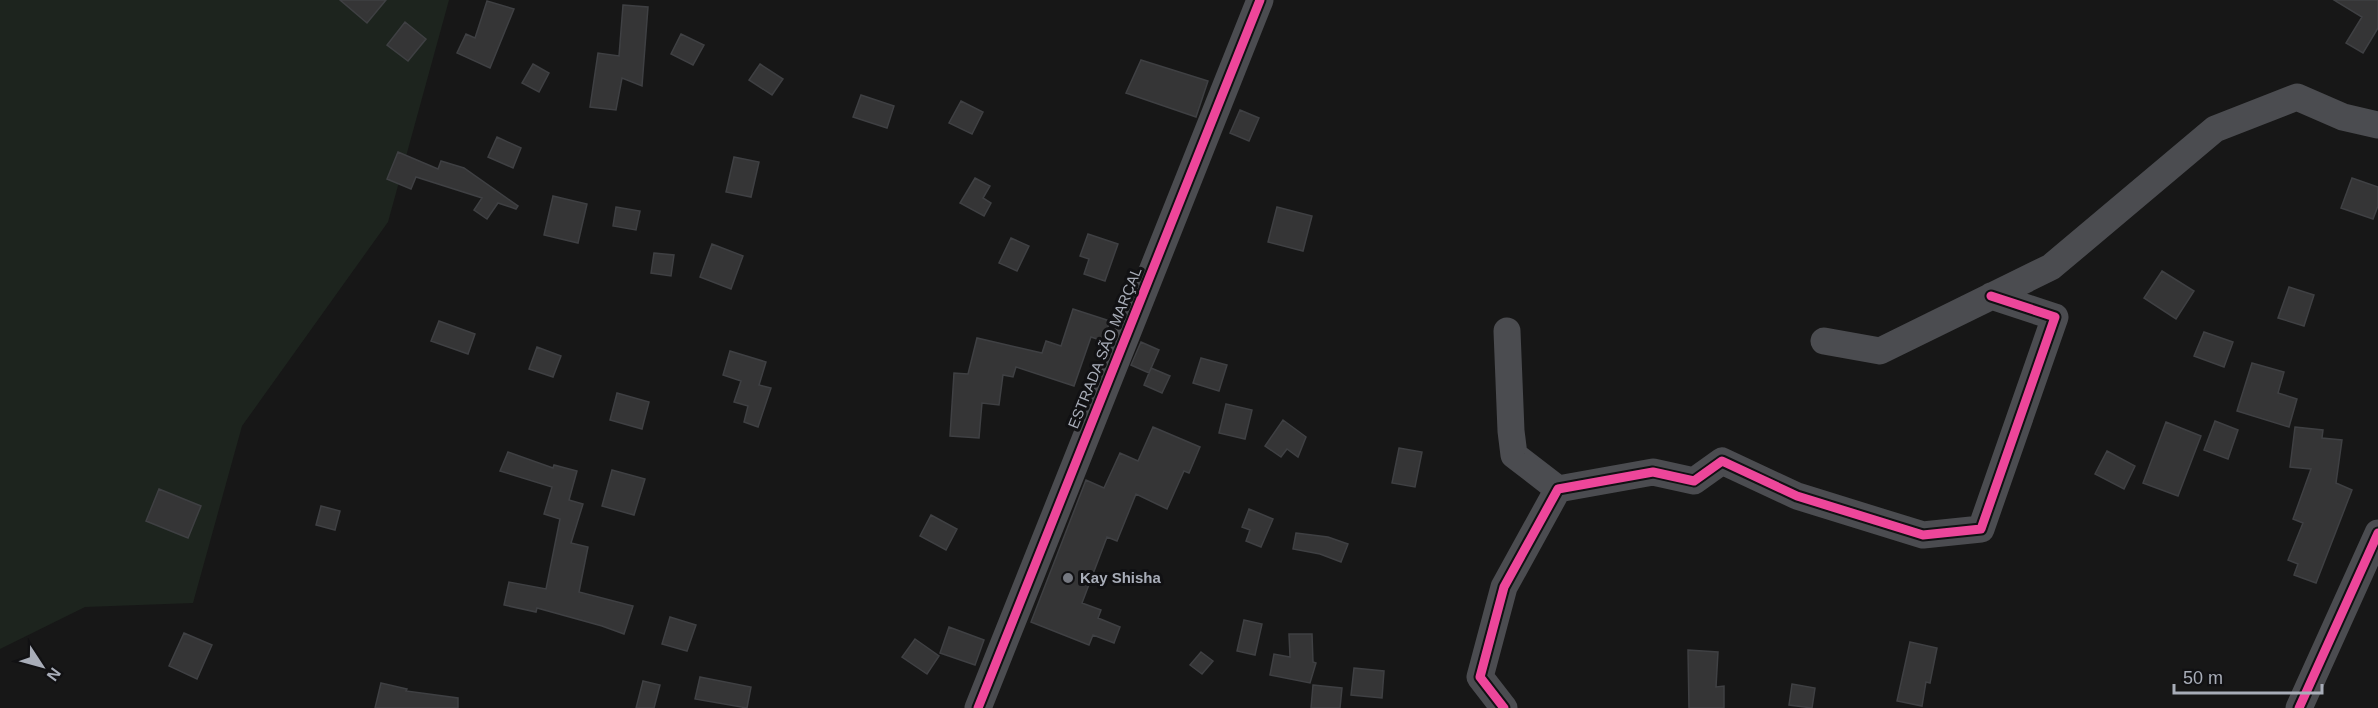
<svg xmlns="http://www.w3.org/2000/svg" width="2378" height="708" font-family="Arial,sans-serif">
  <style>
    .green { fill: #1d241e }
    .building { fill: #353536; stroke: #3f4043; stroke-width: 1.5 }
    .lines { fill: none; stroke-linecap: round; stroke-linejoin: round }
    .minor { stroke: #4b4c50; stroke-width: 27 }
    .cycleway-casing { stroke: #111113; stroke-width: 13 }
    .cycleway { stroke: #ed469a; stroke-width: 9 }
    .poi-dot { fill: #757880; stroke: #111113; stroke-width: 2 }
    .labels { text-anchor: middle; stroke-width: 6; stroke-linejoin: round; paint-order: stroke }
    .street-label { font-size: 15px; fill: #a8adb8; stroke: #111113 }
    .poi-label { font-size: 15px; font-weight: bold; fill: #a8adb8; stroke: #111113; text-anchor: start }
  </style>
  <rect width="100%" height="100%" fill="#171717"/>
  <path class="green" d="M0 0H449L388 222 242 426 193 603 85 607 0 649Z"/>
  <path class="building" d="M340 0H386L367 23Z
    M2334 0H2378V28L2363 53 2346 43 2362 17Z
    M487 1 514 9 490 68 457 53 466 34 475 38Z
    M623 5 648 7 642 86 622 78 616 110 590 107 598 53 619 56Z
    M405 22 426 39 408 61 387 45Z
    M681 34 704 45 693 65 671 54Z
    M1141 60 1208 81 1196 117 1126 93Z
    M533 64 549 73 539 92 522 83Z
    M760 64 783 79 772 95 749 80Z
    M861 95 894 106 887 128 853 117Z
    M961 101 983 112 972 134 949 123Z
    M1240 110 1259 118 1249 141 1230 133Z
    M497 137 521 148 513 168 488 157Z
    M398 152 438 169 441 161 464 168 518 206 516 209 498 203 487 219 474 210 482 198 416 177 411 189 387 179Z
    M734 157 759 162 751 197 726 192Z
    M975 178 990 186 983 198 991 203 984 216 960 203Z
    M2352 178 2378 187V206L2373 219 2341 208Z
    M553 196 587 204 578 243 544 235Z
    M616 207 640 211 636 230 613 226Z
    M1277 207 1312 216 1303 251 1268 242Z
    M1088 234 1118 244 1105 281 1084 274 1089 259 1080 256Z
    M1011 238 1029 246 1017 271 999 263Z
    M712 244 743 256 731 289 700 277Z
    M654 253 674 255 671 276 651 273Z
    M2162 271 2194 291 2176 319 2144 298Z
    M2289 287 2314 295 2304 326 2278 318Z
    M1073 309 1110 321 1103 341 1091 337 1074 386 1016 367 1013 377 1003 375 999 405 982 403 979 438 950 436 954 373 968 374 977 338 1042 353 1046 341 1061 346Z
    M439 321 475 334 468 354 431 341Z
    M2204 332 2233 342 2224 367 2194 356Z
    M1141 342 1159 350 1149 373 1131 365Z
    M537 347 561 356 553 377 529 369Z
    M730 351 766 362 759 385 771 388 758 427 744 422 748 406 734 402 741 381 723 375Z
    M1201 358 1227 365 1219 391 1193 383Z
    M2252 363 2284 372 2278 393 2297 399 2289 427 2237 411Z
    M1151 368 1170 376 1162 393 1144 385Z
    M617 393 649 402 642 429 610 420Z
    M1226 404 1252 410 1245 439 1219 433Z
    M1283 420 1306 437 1298 457 1287 449 1281 457 1265 446Z
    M2215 421 2238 430 2228 459 2204 450Z
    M2166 422 2201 436 2178 496 2143 483Z
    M1153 427 1200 447 1189 473 1184 471 1167 509 1136 494 1117 541 1107 537 1082 603 1101 610 1098 618 1120 627 1114 643 1093 635 1089 645 1031 622 1086 480 1104 488 1120 453 1138 461Z
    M2295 427 2323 430 2322 438 2342 440 2336 483 2352 490 2316 583 2294 575 2298 564 2288 560 2303 523 2293 519 2311 469 2290 467Z
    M1399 448 1422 452 1415 487 1392 483Z
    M2107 451 2135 466 2124 489 2095 474Z
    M508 452 553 468 554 465 577 471 569 500 583 504 571 543 588 547 579 592 633 606 624 634 602 626 537 608 536 612 504 605 509 582 546 589 560 519 544 514 552 487 500 471Z
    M612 470 645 479 634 515 602 506Z
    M159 489 201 506 188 538 146 521Z
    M321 506 340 511 335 530 316 525Z
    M1249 509 1273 519 1261 547 1246 541 1250 530 1242 527Z
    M931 515 957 529 946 550 920 536Z
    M1296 533 1328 537 1348 544 1341 562 1320 554 1293 549Z
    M670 617 696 625 687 651 662 644Z
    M1244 620 1262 624 1255 655 1237 651Z
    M949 627 984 640 975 665 940 653Z
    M184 633 212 645 197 679 169 666Z
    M1289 634H1312L1313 662 1316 663 1310 683 1270 675 1274 654 1290 657Z
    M915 639 939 656 927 674 902 657Z
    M1910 642 1937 648 1930 683 1926 682 1922 706 1897 701Z
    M1688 650 1718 652 1716 687 1724 686V708H1689Z
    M1201 652 1213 661 1202 674 1190 665Z
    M1354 668 1384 671 1382 698 1351 695Z
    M700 677 751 687 747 708 695 699Z
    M643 681 660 685 654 708H636Z
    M381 683 407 689 406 691 458 698V708H375Z
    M1792 684 1815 688 1812 708 1789 705Z
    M1313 685 1342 688 1340 708H1311Z"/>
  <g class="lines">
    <path class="minor" d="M1507 331 1511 431 1514 455 1558 489
      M1824 341 1880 351 2051 267 2215 129 2297 97 2343 117 2378 125
      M978 708 1260 0
      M1504 708 1480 677 1504 587 1558 489 1653 472 1694 481 1722 461 1797 496 1923 535 1981 529 2055 317 1991 296
      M2299 708 2378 533"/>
    <g class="cycleway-casing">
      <path id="cycleway" d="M978 708 1260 0
        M1504 708 1480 677 1504 587 1558 489 1653 472 1694 481 1722 461 1797 496 1923 535 1981 529 2055 317 1991 296
        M2299 708 2378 533"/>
    </g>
    <use href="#cycleway" class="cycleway"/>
  </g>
  <circle class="poi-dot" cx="1068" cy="578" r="6"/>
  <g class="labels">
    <g class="street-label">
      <text transform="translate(1105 348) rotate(-68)" y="5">ESTRADA SÃO MARÇAL</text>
    </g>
    <g class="poi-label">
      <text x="1080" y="583">Kay Shisha</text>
    </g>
  </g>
  <g transform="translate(42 666) rotate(126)" stroke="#111113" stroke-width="4.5" paint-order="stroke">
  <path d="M0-4.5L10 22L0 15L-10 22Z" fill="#a8adb8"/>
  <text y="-9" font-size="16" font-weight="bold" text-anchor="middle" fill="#a8adb8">N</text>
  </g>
  <path d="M2174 684v9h148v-9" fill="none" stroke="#a8adb8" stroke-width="3"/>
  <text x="2183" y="684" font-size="18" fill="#a8adb8" stroke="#111113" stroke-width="4.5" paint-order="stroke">50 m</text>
</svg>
